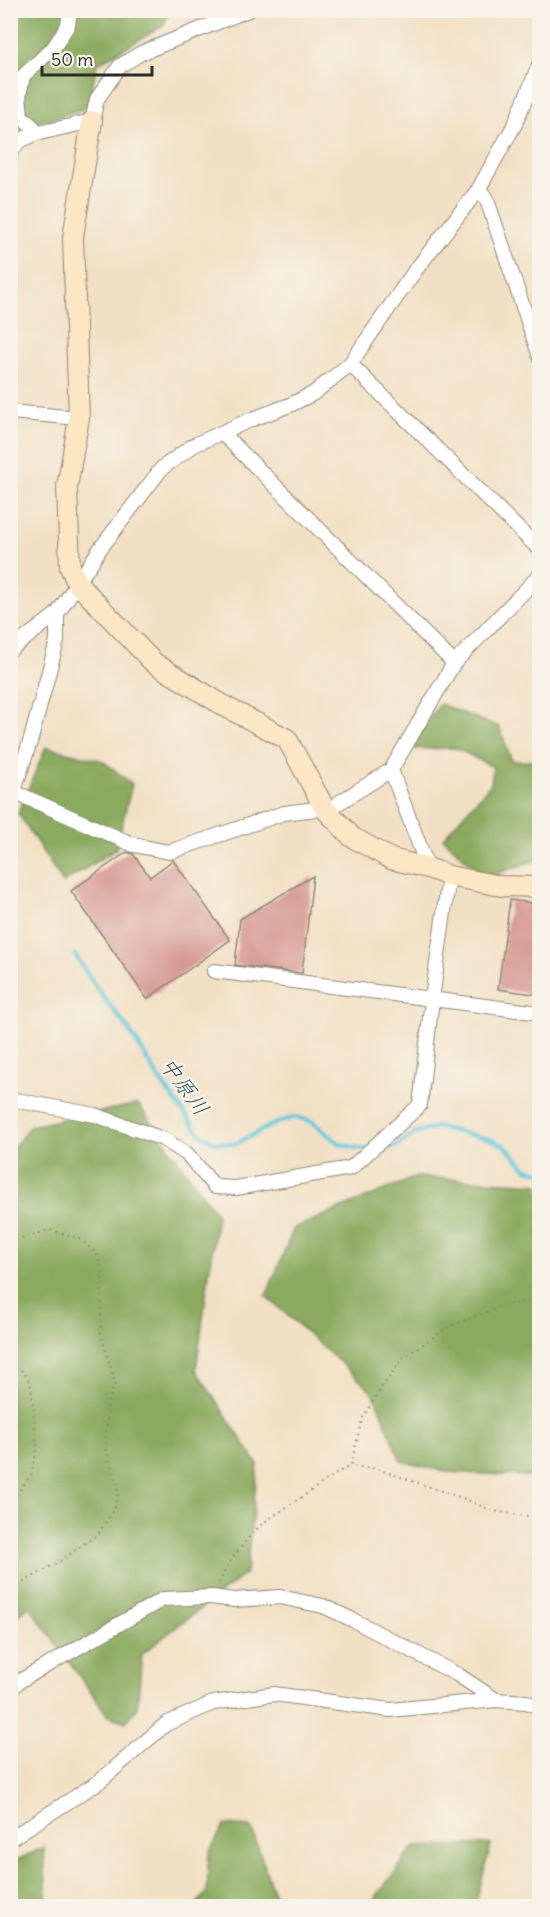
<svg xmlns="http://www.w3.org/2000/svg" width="550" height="1917" font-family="Delius,'Klee One',sans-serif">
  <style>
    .forest { fill: #8aaa5e; stroke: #5a6a44; stroke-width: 1.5 }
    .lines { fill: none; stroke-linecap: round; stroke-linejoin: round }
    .stream { stroke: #60c8dc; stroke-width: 4.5 }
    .building { fill: #d79a93 }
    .street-casing { stroke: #8e8678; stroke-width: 16 }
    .secondary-casing { stroke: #8e8678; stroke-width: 22 }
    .path { stroke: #8e8678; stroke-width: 2; stroke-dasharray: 1.5 4.5; stroke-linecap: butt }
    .street { stroke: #fff; stroke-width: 14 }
    .secondary { stroke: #fce6c4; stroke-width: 20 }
    .labels { text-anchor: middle; stroke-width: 4.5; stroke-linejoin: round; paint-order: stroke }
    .water-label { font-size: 22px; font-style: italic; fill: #3b5a60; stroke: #f7f3e8 }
  </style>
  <rect width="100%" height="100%" fill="#f7f3e8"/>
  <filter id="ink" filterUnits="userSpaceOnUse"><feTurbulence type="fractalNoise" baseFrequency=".0167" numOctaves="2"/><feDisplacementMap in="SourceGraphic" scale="12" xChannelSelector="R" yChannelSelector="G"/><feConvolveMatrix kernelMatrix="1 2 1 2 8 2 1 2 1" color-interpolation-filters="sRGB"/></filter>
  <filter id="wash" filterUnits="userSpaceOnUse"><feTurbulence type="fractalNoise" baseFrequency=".008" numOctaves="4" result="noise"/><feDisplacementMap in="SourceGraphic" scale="24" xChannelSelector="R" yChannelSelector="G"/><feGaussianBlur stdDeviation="1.35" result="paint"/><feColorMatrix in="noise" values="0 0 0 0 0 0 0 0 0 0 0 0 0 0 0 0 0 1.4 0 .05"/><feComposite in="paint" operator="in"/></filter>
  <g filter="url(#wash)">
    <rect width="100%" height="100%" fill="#f2e0c4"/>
    <path class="forest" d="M10 11H170L163 26 97 64 88 107 17 131 10 129Z
      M440 704 499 727 512 761H539V859L485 878 443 838 491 784 493 767 456 748 415 749 424 726Z
      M46 747 103 761 132 784 116 849 63 883 18 813Z
      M138 1104 217 1215 196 1370 258 1465 246 1573 142 1654 137 1709 126 1722 108 1716 29 1606 11 1622 10 1152 30 1126Z
      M416 1177 539 1184V1477L447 1472 401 1461 373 1392 266 1296 294 1228Z
      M224 1825 251 1827 278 1906H195L207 1892 209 1853Z
      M491 1844 475 1906H369L414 1847Z
      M44 1847 47 1906H11V1863Z"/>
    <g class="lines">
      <path class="stream" d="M75 955 98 990 129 1030 163 1085 200 1134 214 1142 235 1144 272 1125 294 1117 311 1121 340 1144 361 1149H366
        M377 1148 395 1147 415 1133 437 1127 490 1139 505 1146 527 1169 540 1172"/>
    </g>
    <g id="blocks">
      <path class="building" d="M127 852 133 854 150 877 173 860 230 940 147 999 71 891Z
        M313 876 302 973 235 965 240 919Z
        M510 900 540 904V995L498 989Z"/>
    </g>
  </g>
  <g filter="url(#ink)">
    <use href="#blocks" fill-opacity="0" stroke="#8e8678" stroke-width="1.5"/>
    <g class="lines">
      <g class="street-casing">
        <path id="street" d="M35 134 34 128 21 116 19 95 23 76 54 47 68 25 70 10
          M10 153 19 141 35 134 92 121 97 99 120 66 141 53 248 10
          M478 190 486 197 540 357
          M350 364 540 550
          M10 412 79 418
          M222 433 454 663
          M10 650 57 614 100 549 162 468 194 445 250 420 290 405 314 393 350 364 414 272 478 190 515 124 540 63
          M391 770 428 868
          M14 792 134 845 169 852 284 813 332 807 391 770 454 663 540 575
          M11 799 31 739 57 641V614
          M214 971 540 1013
          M10 1099 95 1115 163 1139 187 1154 215 1187 236 1188 351 1168 420 1105 432 999 449 876
          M10 1691 18 1682 163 1599 212 1597 234 1600 280 1597 323 1606 353 1620 458 1675 496 1700
          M10 1839 100 1781 166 1724 213 1703 274 1694 390 1710 496 1700 526 1702 540 1707"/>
      </g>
      <g class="secondary-casing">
        <path id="secondary" d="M92 121 73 237 79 418 67 487 70 567 77 583 154 663 226 707 287 739 325 809 352 837 391 859 428 868 449 876 501 886 540 887"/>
      </g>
      <path class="path" d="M10 1241 50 1230 80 1239 97 1254 102 1274 101 1333 115 1383 108 1401 106 1450 117 1484 118 1493 115 1507 99 1533 62 1560 10 1590
        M540 1300 504 1305 448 1327 403 1358 381 1388 362 1419 351 1466 377 1469 465 1499 493 1511 540 1518
        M10 1365 24 1372 31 1386 37 1448 31 1475 10 1503
        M219 1583 230 1561 250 1536 263 1523 342 1470 351 1466"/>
      <use href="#street" class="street"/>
      <use href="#secondary" class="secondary"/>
    </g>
  </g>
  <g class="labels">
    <g class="water-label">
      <text transform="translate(185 1086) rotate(54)" y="8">中原川</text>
    </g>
  </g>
  <rect width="550" height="1917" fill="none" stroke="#f7f3e8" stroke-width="36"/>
  <path d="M42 66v9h110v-9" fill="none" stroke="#2b2b2b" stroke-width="3"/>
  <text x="51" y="66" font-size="18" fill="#2b2b2b" stroke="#f7f3e8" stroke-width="4.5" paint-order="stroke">50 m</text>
</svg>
